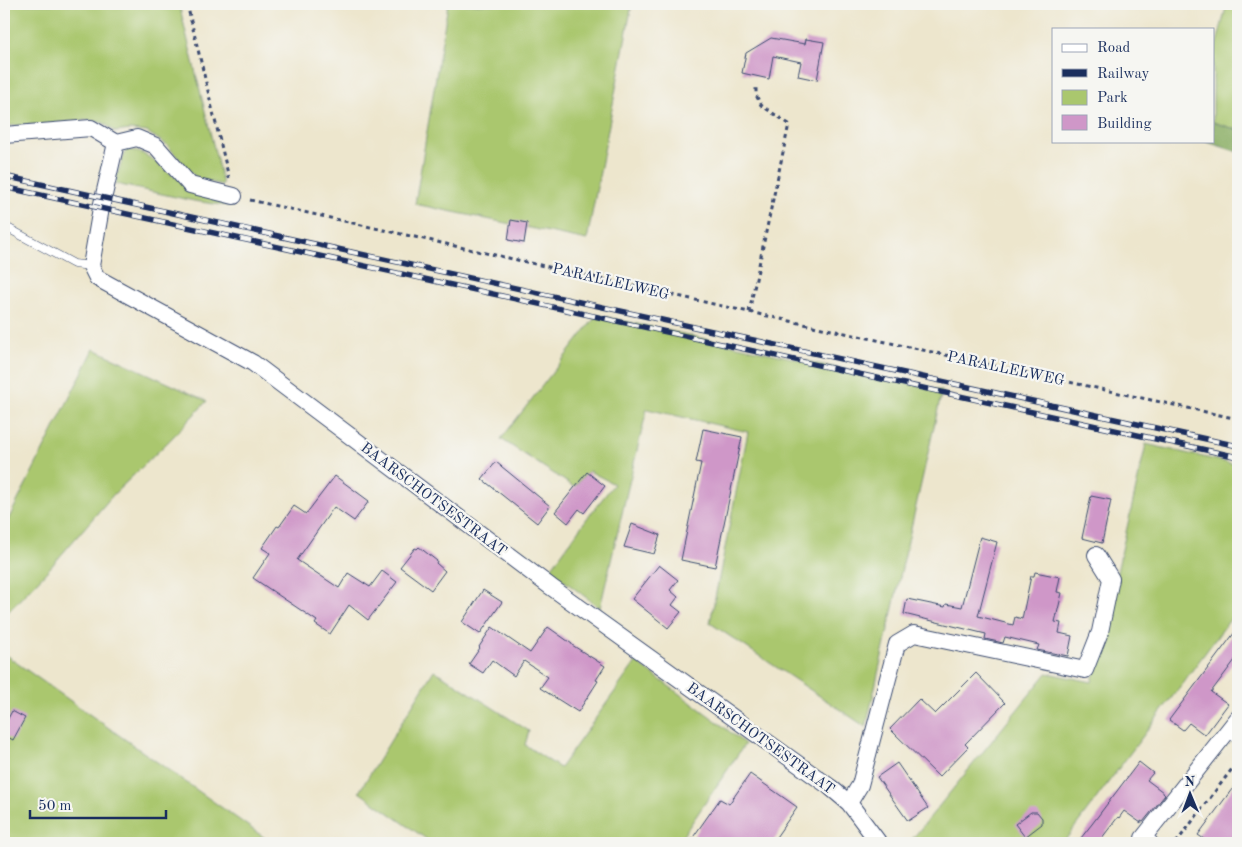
<svg xmlns="http://www.w3.org/2000/svg" width="1242" height="847" font-family="'Old Standard TT',serif">
  <style>
    .green { fill: #aac76e; stroke: #627b66 }
    .forest { fill: #87ac61; stroke: #516e60 }
    .building { fill: #cf97c8 }
    .lines { fill: none; stroke-linecap: round; stroke-linejoin: round }
    .lane-casing { stroke: #3a4a6f; stroke-width: 9 }
    .street-casing { stroke: #3a4a6f; stroke-width: 18 }
    .path { stroke: #3a4a6f; stroke-width: 3; stroke-dasharray: 4 4; stroke-linecap: butt }
    .lane { stroke: #fff; stroke-width: 8 }
    .street { stroke: #fff; stroke-width: 16 }
    .rail-casing { stroke: #1b2f5e; stroke-width: 5.5 }
    .rail { stroke: #f6f6f2; stroke-width: 4; stroke-dasharray: 11; stroke-linecap: butt }
    .labels { text-anchor: middle; stroke-width: 4.5; stroke-linejoin: round; paint-order: stroke }
    .street-label { font-size: 15px; fill: #1b2f5e; stroke: #f6f6f2 }
  </style>
  <rect width="100%" height="100%" fill="#f6f6f2"/>
  <filter id="ink" filterUnits="userSpaceOnUse"><feTurbulence type="fractalNoise" baseFrequency=".02" numOctaves="2"/><feDisplacementMap in="SourceGraphic" scale="10" xChannelSelector="R" yChannelSelector="G"/><feConvolveMatrix kernelMatrix="1 2 1 2 8 2 1 2 1" color-interpolation-filters="sRGB"/></filter>
  <filter id="wash" filterUnits="userSpaceOnUse"><feTurbulence type="fractalNoise" baseFrequency=".0096" numOctaves="4" result="noise"/><feDisplacementMap in="SourceGraphic" scale="20" xChannelSelector="R" yChannelSelector="G"/><feGaussianBlur stdDeviation="1.12" result="paint"/><feColorMatrix in="noise" values="0 0 0 0 0 0 0 0 0 0 0 0 0 0 0 0 0 1.4 0 .05"/><feComposite in="paint" operator="in"/></filter>
  <g filter="url(#wash)">
    <rect width="100%" height="100%" fill="#ede6cd"/>
    <path class="green" d="M4 4H179L223 185 197 179 167 145 147 132 130 130 115 132 104 123 89 120 45 124 4 126Z
      M448 4H632L587 240 415 204Z
      M1227 4H1238V130L1213 122V58Z
      M126 150 138 151 152 159 175 177 228 206 194 201 116 184 117 175Z
      M597 315 942 391 866 727 710 623 748 432 647 409 627 492 600 608 550 570 588 517 614 484 589 471 574 487 501 439Z
      M94 349 207 401 169 441 113 495 49 569 4 616V528Z
      M1146 444 1238 465V609L1063 843H909L1047 673 1092 682Z
      M4 654 272 843H4Z
      M636 662 719 723 745 744 678 843H432L359 792 434 670 529 731 525 745 560 768Z"/>
    <path class="forest" d="M1213 122 1238 130V152L1204 141H1213Z"/>
    <g id="blocks">
      <path class="building" d="M771 38 805 44 806 39 824 42 817 80 798 76 801 62 773 56 769 79 742 73 746 53Z
        M511 220 527 223 524 243 508 240Z
        M703 429 742 437 715 567 681 560 701 463 696 462Z
        M496 462 550 506 537 523 482 479Z
        M587 472 605 486 584 513 579 509 568 523 555 512Z
        M335 476 369 501 354 521 334 507 297 560 339 588 348 573 370 587 382 571 397 582 368 620 349 605 330 634 315 624 317 621 253 578 270 553 262 548 277 526 279 527 294 506 306 514Z
        M1091 496 1111 500 1102 543 1082 538Z
        M632 524 660 535 654 554 624 547Z
        M980 537 997 542 978 616 1013 625 1015 617 1022 619 1031 576H1034L1035 572 1060 577 1057 592 1062 593 1055 622 1061 623 1059 633 1072 636 1068 656 1037 650 1039 645 1005 637 1003 643 985 639 986 634 904 614 907 599 945 607 946 604 962 607Z
        M419 547 437 561 436 563 445 571 431 590 400 567 415 548 417 549Z
        M659 565 678 580 670 590 678 597 672 605 681 612 668 628 632 599Z
        M483 590 502 602 480 634 462 622Z
        M492 627 530 653 548 627 572 644V645L605 666 596 680 598 681 578 712 540 688 548 677 524 661 514 676 492 660 483 673 469 664 480 648 479 647Z
        M1238 628V656L1211 692 1228 704 1205 735 1189 723 1183 730 1169 720Z
        M976 673 1005 703 965 744 968 747 939 777 890 729 919 699 935 714Z
        M12 711 25 718 13 740 4 735V726Z
        M1139 762 1153 773 1147 780 1163 792V793L1165 795 1143 822 1141 821V823L1124 811 1119 818 1118 817 1098 843H1077L1092 824Z
        M897 763 928 808 908 821 877 777Z
        M750 774 797 807 772 843H689L720 799 729 804Z
        M1238 781V843H1210L1198 835Z
        M1031 812H1037L1042 818V824L1025 837 1015 824Z"/>
    </g>
  </g>
  <g filter="url(#ink)">
    <use href="#blocks" fill-opacity="0" stroke="#3a4a6f" stroke-width="1"/>
    <g class="lines">
      <g class="lane-casing">
        <path id="lane" d="M4 226 74 264 91 266
          M1227 732 1238 740"/>
      </g>
      <g class="street-casing">
        <path id="street" d="M4 135 91 128 116 143 137 138 156 146 190 185 234 196
          M116 143 101 208 91 266 97 278 253 363 551 587 830 787 849 803 879 843
          M849 803 860 785 897 644 914 634 1085 670 1100 632 1111 579 1096 555
          M1150 843 1143 838 1238 718"/>
      </g>
      <path class="path" d="M187 4 229 178
        M250 200 749 312 1238 419
        M749 312 789 124 761 105 756 95V88
        M1176 843 1238 761"/>
      <use href="#lane" class="lane"/>
      <use href="#street" class="street"/>
      <g class="rail-casing">
        <path id="rail" d="M4 176 1238 446
          M4 187 1238 457"/>
      </g>
      <use href="#rail" class="rail"/>
    </g>
  </g>
  <g class="labels">
    <g class="street-label">
      <text transform="translate(611 281) rotate(13)" y="5">PARALLELWEG</text>
      <text transform="translate(1006 368) rotate(12)" y="5">PARALLELWEG</text>
      <text transform="translate(434 499) rotate(37)" y="5">BAARSCHOTSESTRAAT</text>
      <text transform="translate(761 738) rotate(36)" y="5">BAARSCHOTSESTRAAT</text>
    </g>
  </g>
  <rect width="1242" height="847" fill="none" stroke="#f6f6f2" stroke-width="20"/>
  <rect x="1052" y="28" width="162" height="115" fill="#f6f6f2" stroke="#9ea6b7"/>
  <rect x="1062" y="44" width="25" height="8" fill="#ffffff" stroke="#9ea6b7"/>
  <text x="1097" y="52" font-size="15" fill="#1b2f5e">Road</text>
  <rect x="1062" y="69" width="25" height="8" fill="#1b2f5e" stroke="#9ea6b7"/>
  <text x="1097" y="78" font-size="15" fill="#1b2f5e">Railway</text>
  <rect x="1062" y="90" width="25" height="15" fill="#aac76e" stroke="#9ea6b7"/>
  <text x="1097" y="102" font-size="15" fill="#1b2f5e">Park</text>
  <rect x="1062" y="115" width="25" height="15" fill="#cf97c8" stroke="#9ea6b7"/>
  <text x="1097" y="128" font-size="15" fill="#1b2f5e">Building</text>
  <g transform="translate(1190 794) rotate(359)" stroke="#f6f6f2" stroke-width="4" paint-order="stroke">
  <path d="M0-4L9 19L0 12L-9 19Z" fill="#1b2f5e"/>
  <text y="-8" font-size="14" font-weight="bold" text-anchor="middle" fill="#1b2f5e">N</text>
  </g>
  <path d="M30 810v8h136v-8" fill="none" stroke="#1b2f5e" stroke-width="2.5"/>
  <text x="38" y="810" font-size="15" fill="#1b2f5e" stroke="#f6f6f2" stroke-width="4" paint-order="stroke">50 m</text>
</svg>
